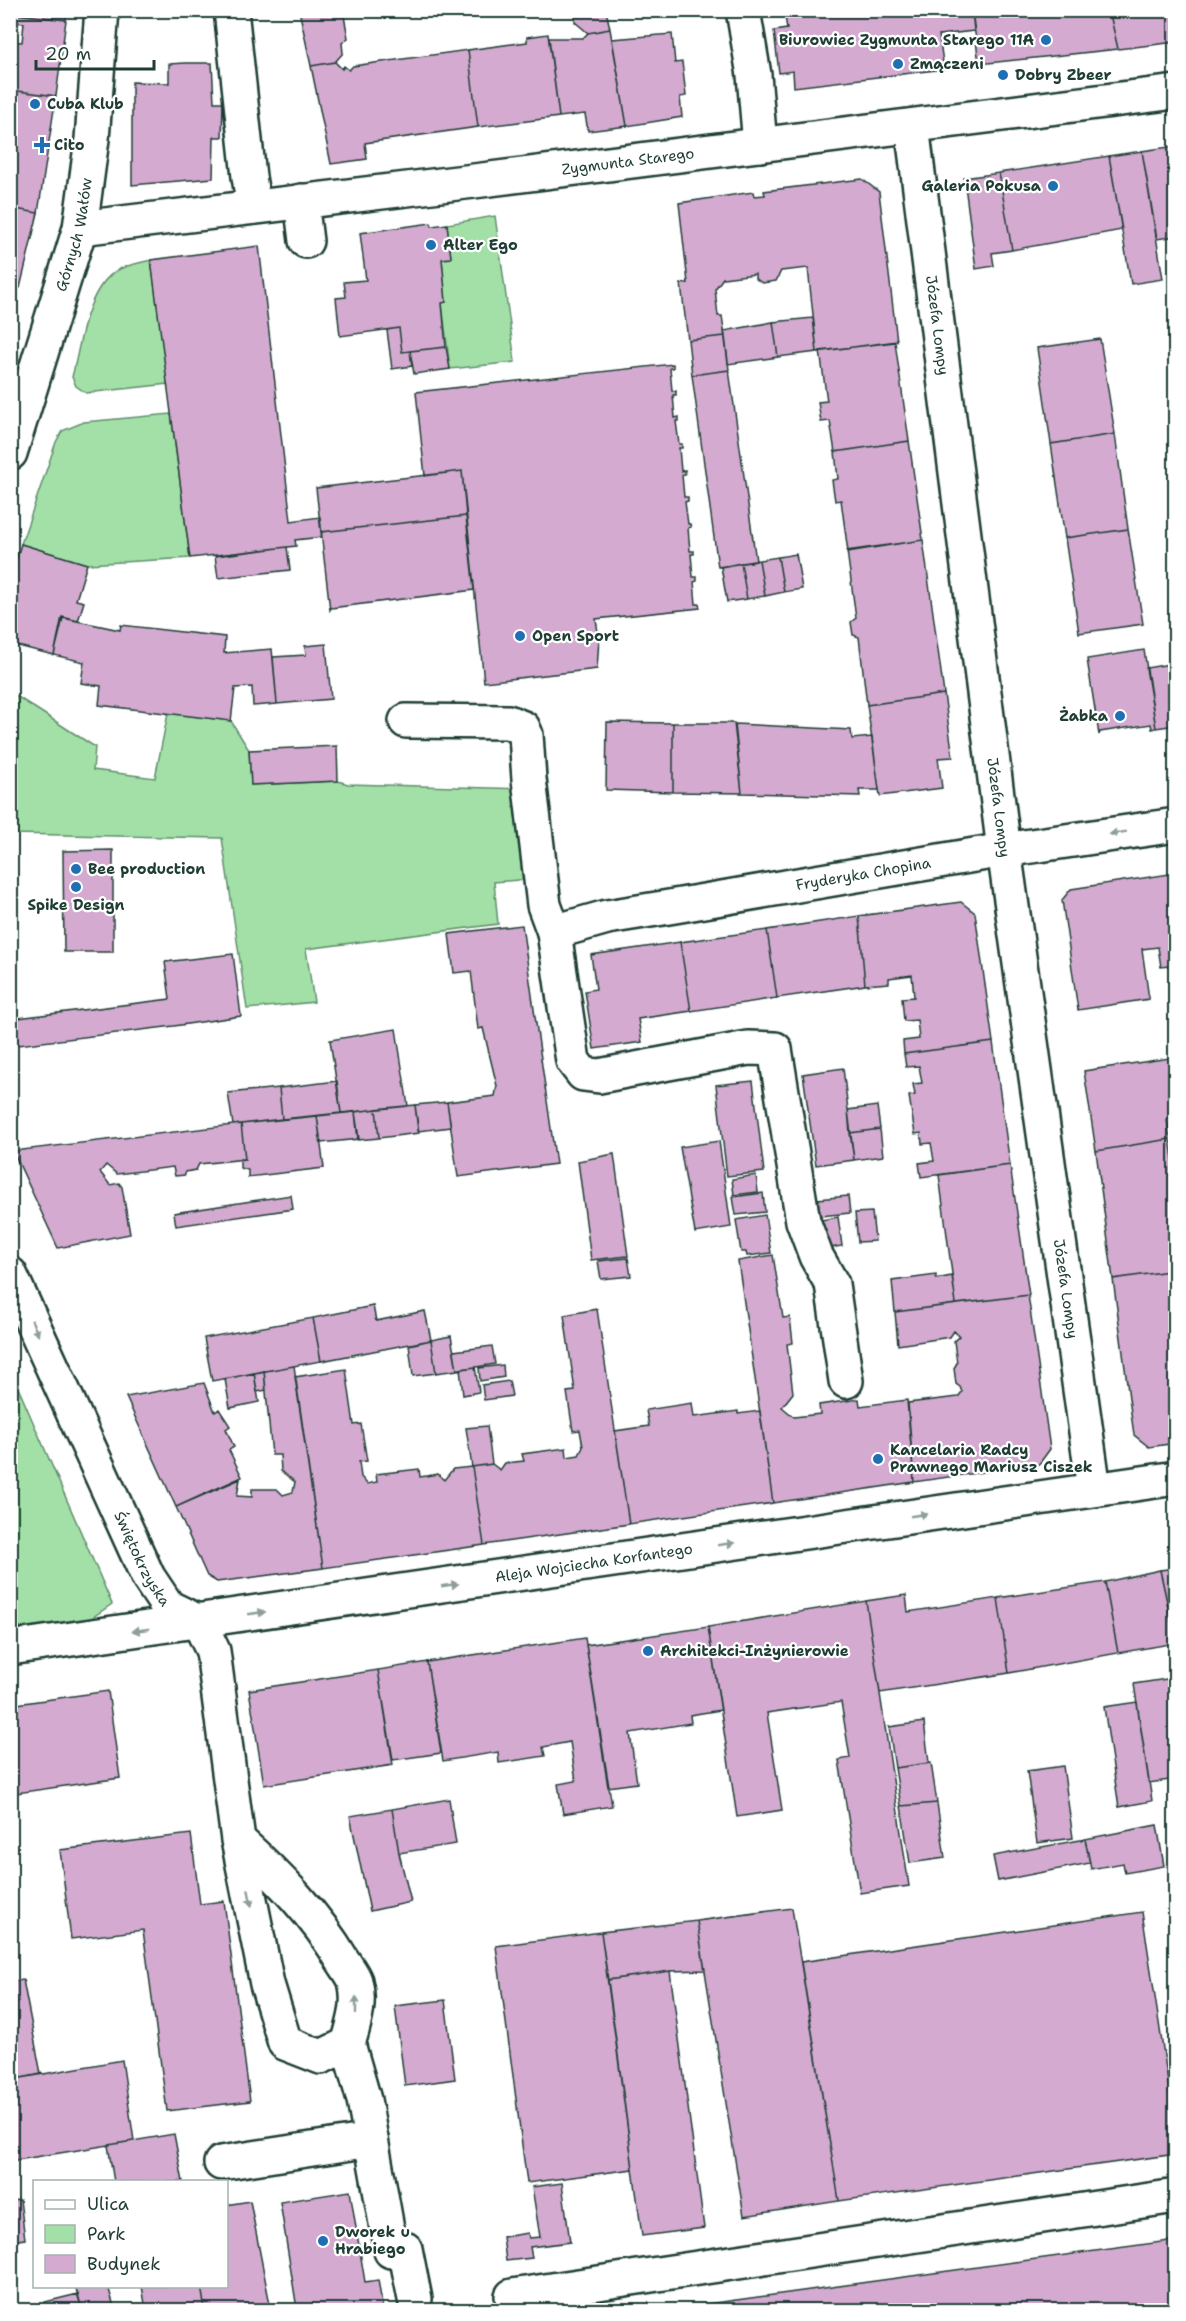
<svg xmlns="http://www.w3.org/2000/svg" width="1186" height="2321" font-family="'Shantell Sans',sans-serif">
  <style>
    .green { fill: #a3e0a7; stroke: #618e6e; stroke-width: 1.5 }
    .building { fill: #d4aad1; stroke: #1f3d34; stroke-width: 1.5 }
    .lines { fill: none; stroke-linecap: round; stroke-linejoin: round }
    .minor-casing { stroke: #1f3d34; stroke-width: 38 }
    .minor { stroke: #fff; stroke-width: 33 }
    .oneway { fill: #8f9e9a }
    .poi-dot { fill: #1f6fb2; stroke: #fff; stroke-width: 2 }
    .labels { text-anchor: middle; stroke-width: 4.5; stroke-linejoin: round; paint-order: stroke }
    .poi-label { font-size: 15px; font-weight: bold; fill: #1f3d34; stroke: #fff; text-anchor: start }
    .street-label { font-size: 15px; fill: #1f3d34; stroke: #fff }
  </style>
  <rect width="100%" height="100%" fill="#fff"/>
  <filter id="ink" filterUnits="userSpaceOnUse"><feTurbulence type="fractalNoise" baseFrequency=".0167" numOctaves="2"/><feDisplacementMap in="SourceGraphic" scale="12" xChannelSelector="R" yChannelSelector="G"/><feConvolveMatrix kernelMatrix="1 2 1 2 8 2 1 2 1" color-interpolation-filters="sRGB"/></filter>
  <g filter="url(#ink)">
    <path class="green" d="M495 216 515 362 450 369 442 303 446 302 442 259 451 257 447 224Z
      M151 260 168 384 86 393 76 386 72 377C81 344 85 291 116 271 125 265 140 263 151 260Z
      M171 414 190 558 87 564 21 544 56 442 62 431 84 422Z
      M10 692 95 747 93 770 155 778 168 713 231 721 249 750 251 785 338 781 348 784 530 789V879L494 882 498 924 306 949 314 1002 247 1009 222 838 11 834Z
      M10 1369 112 1604 87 1621 11 1629Z"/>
    <path class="building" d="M10 10H67L66 20 10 13Z
      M299 10H343L348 38 342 43 343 53 335 62 311 66Z
      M569 10H606L610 29 588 33 575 22V12Z
      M784 10H972L974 31 939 35 944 69 794 87 793 71 779 73 774 31 787 29Z
      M972 10H1109L1118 49 979 64Z
      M1109 10H1176V42L1118 49Z
      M15 14 66 20 56 96 10 90V41L22 42 24 23 14 22Z
      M610 29 627 126 588 131 585 114 559 117 549 38H583L588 33Z
      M548 34 559 117 478 127 468 50 527 42V37Z
      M672 34 675 63 682 62 686 96 680 97 682 117 627 126 612 39Z
      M468 50 478 127 365 143 367 159 331 164 311 66 335 62 342 69 344 66 349 70 353 66Z
      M186 63H212L214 102H223L222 137H214L213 178 132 185V82L169 83V64Z
      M10 90 56 96 38 213 10 208Z
      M1176 146V236L1157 239 1142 151Z
      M1142 151 1163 279 1131 284 1109 156Z
      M1109 156 1122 230 1012 250 999 173Z
      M999 173 1012 250 992 253 994 266 976 269 964 178Z
      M862 179 879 192 897 341 817 352 808 268 781 271 776 281 762 283 755 278V274L723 278 715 289 718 316H722L725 336 688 340 681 284 688 283 679 203 753 192 754 196 765 195 764 191Z
      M10 208 38 213 20 288 10 287Z
      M431 223 432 226 447 224 451 258 442 259 446 302 442 303 446 347 402 352 399 328 340 336 336 298 346 297 344 282 366 280 360 233Z
      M259 246 291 521 320 517 322 537 295 540 296 546 190 558 151 260Z
      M813 318 817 352 778 357 773 322Z
      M773 322 778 357 728 364 724 331Z
      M399 328 402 352 410 351 412 366 392 369 387 330Z
      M725 336 729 370 692 375 688 340Z
      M1100 339 1115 434 1051 444 1037 348Z
      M895 342 909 441 835 452 830 421 821 422 818 402 827 401 820 351Z
      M446 347 450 369 414 374 410 351Z
      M673 364V368H670L672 391H676V395H673L675 418 679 417V421H676L679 444H682V448H679L681 471 685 470V474L682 475 684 497H688V501L685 502 688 524H690L691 527 688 528 690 551H694V554H691L693 577H697V581L694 582 696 604H699L700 608 596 619 599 639 597 669 484 682 462 471 425 476 416 392Z
      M729 370 756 561 718 567 692 375Z
      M1115 434 1128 529 1065 538 1051 444Z
      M909 441 923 540 848 552 841 500 835 501 832 480 838 479 835 452Z
      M462 471 466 516 321 532 316 488Z
      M466 516 474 590 331 608 330 610 321 532Z
      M1128 529 1143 624 1079 633 1065 538Z
      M923 540 944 694 867 705 859 637 853 635 851 622 856 618 847 551Z
      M21 544 87 564 76 600 84 602 78 621 62 617 54 655 10 644V579Z
      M287 547 290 570 218 578 215 556Z
      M796 554 802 589 784 592 778 557Z
      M778 557 784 592 765 596 759 560Z
      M759 560 765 596 747 599 741 563Z
      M741 563 747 599 727 602 721 567Z
      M63 618 120 630 121 625 225 637 224 653 272 649 277 704 253 706 252 687 235 688 231 721 99 705 101 686 81 683 84 662 54 655Z
      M326 644 331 699 277 704 273 657 306 655 305 646Z
      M1144 650 1156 728 1152 729 1151 724 1100 732 1099 735 1087 659Z
      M1176 663V725L1156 728 1146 668Z
      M944 694 953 757 938 758 942 788 880 796 867 705Z
      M607 722 673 723V792L606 790Z
      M673 723H734L742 793 673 792Z
      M735 724 851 730 852 739 872 737 879 790H859L860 796 742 793Z
      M337 746 338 781 251 785 249 750Z
      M113 850V952H64L63 851Z
      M1176 873V965L1161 967 1158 947 1142 949 1149 999 1078 1010 1062 900 1071 889Z
      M961 902 975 913 993 1042 904 1054 903 1041 919 1039 917 1020 904 1021 902 998 914 997 912 975 889 978V983L865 985 859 916Z
      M859 916 865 985 777 998 767 930Z
      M522 925 556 1164 458 1177 447 1102 495 1096 497 1086 483 1028 478 1029 471 971 454 973 449 934Z
      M767 930 777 998 691 1011 680 942Z
      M680 942 691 1011 638 1019 642 1042 594 1049 585 991 596 989 591 955Z
      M233 954 241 1016 174 1026 10 1046V1019L170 999 165 962Z
      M396 1029 408 1106 341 1113 330 1040Z
      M993 1042 1010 1165 921 1177 919 1163 934 1161 931 1143 922 1144 921 1133 915 1134 909 1096 915 1095 913 1084 922 1083 919 1066 906 1067 904 1054Z
      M1176 1057V1110L1167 1120 1170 1139 1096 1151 1084 1071Z
      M843 1068 854 1160 816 1165 803 1074Z
      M337 1081 341 1113 282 1119 279 1088Z
      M753 1081 764 1172 727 1176 716 1085Z
      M279 1088 282 1119 233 1125 228 1093Z
      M447 1102 451 1127 418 1131 415 1105Z
      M415 1105 419 1133 379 1138 376 1109Z
      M877 1106 880 1129 850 1133 848 1110Z
      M376 1109 379 1138 358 1140 355 1112Z
      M355 1112 359 1139 321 1143 317 1116Z
      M317 1116 324 1168 248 1177V1170L240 1168V1159H245L241 1124Z
      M241 1124 245 1159 199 1164 196 1170 185 1172V1175L175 1176 173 1167 117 1174 106 1165 100 1172 110 1185 119 1183 122 1187 130 1234 58 1248 13 1151Z
      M880 1129 883 1156 854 1160 850 1133Z
      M1170 1139 1176 1178V1270L1113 1279 1096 1151Z
      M719 1141 731 1227 695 1233 680 1147Z
      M614 1154 628 1256 591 1260 578 1161Z
      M1010 1165 1029 1295 956 1304 939 1175Z
      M756 1175 758 1192 734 1195 732 1179Z
      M763 1193 765 1212 736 1215 733 1197Z
      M291 1195 293 1209 176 1226 174 1213Z
      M848 1196 850 1213 820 1216 818 1199Z
      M872 1212 875 1241 858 1242 855 1213Z
      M765 1215 771 1253 747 1256 746 1252H741L736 1220Z
      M838 1217 842 1246 825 1249 821 1220Z
      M773 1255 783 1318 790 1317 793 1343 787 1344 793 1393 782 1407 794 1417 820 1414 819 1405 859 1399 860 1406 907 1400 914 1482 773 1503 738 1261Z
      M628 1258 631 1276 601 1279 598 1261Z
      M1176 1270V1443L1149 1447 1134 1435 1113 1279Z
      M936 1275V1279L952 1276 956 1304 895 1312 892 1281Z
      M1028 1295 1050 1449 1039 1464 914 1482 908 1403 958 1397 962 1392 960 1387 956 1384 954 1368 957 1363 954 1341 959 1336 954 1331 950 1337 898 1345 895 1312Z
      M373 1306 376 1321 425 1311 431 1340 321 1361 313 1318Z
      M597 1309 629 1524 484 1545 472 1467 492 1464 500 1470 505 1463 524 1461 522 1454 566 1448 567 1457 579 1455 583 1447 580 1430 573 1431 567 1392 575 1391 564 1315Z
      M313 1318 321 1361 212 1381 204 1338Z
      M451 1336 457 1370 436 1373 431 1340Z
      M431 1340 436 1373 413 1376 409 1345Z
      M492 1346 495 1364 457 1370 454 1351Z
      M503 1365 504 1377 480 1381 479 1368Z
      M294 1366 323 1568 217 1582 207 1576 176 1507 240 1479 237 1496 252 1497V1489H277L283 1495 293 1492 295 1482 281 1471 280 1455H272L264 1371Z
      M475 1367 479 1392 463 1395 460 1369Z
      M346 1369 354 1425 361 1424 367 1461 359 1462 361 1477 367 1484 377 1482 376 1474 419 1469 420 1477 438 1474 444 1480 453 1469 472 1467 484 1545 323 1568 295 1377Z
      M264 1371 266 1390 257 1392 254 1373Z
      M254 1373 259 1402 230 1408 225 1379Z
      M509 1381 512 1396 484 1400 482 1385Z
      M204 1383 215 1412 219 1409 230 1426 226 1429 234 1447 229 1450 242 1477 176 1507 126 1397Z
      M692 1403 694 1417 738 1411V1414L760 1411 773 1503 629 1524 615 1431 649 1426 646 1410Z
      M487 1426 492 1464 472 1467 466 1428Z
      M1176 1568V1642L1160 1570Z
      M1160 1570 1176 1643 1118 1653 1105 1582Z
      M1105 1582 1118 1653 1009 1673 998 1598Z
      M906 1595 908 1612 998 1598 1009 1673 880 1693 866 1601Z
      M866 1601 909 1886 860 1893 839 1760 850 1758 841 1702 767 1713 782 1810 737 1817 708 1627Z
      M708 1627 721 1710 690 1715 691 1723 630 1733 637 1783 608 1787 586 1645Z
      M585 1638 612 1806 563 1814 558 1784 576 1781 570 1742 543 1747 545 1756 499 1763 498 1752 443 1761 427 1662Z
      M427 1662 441 1753 393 1760 378 1670Z
      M378 1670 393 1765 264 1785 249 1690Z
      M1173 1678 1176 1695V1779L1149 1783 1134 1684Z
      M108 1691 120 1778 10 1794V1705Z
      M1137 1702 1152 1801 1119 1807 1104 1707Z
      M924 1722 929 1763 895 1768 889 1727Z
      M931 1763 937 1803 901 1806 895 1768Z
      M1063 1766 1073 1838 1037 1843 1027 1771Z
      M449 1799 456 1844 399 1853 392 1809Z
      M937 1803 945 1858 910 1863 901 1806Z
      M392 1809 399 1853 411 1902 370 1911 350 1816Z
      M1157 1825 1164 1866 1125 1873 1123 1863 1091 1869 1085 1839Z
      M191 1834 200 1904 224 1901 250 2101 167 2111 143 1930 71 1939 60 1850Z
      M1085 1839 1090 1863 998 1881 993 1856Z
      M792 1908 839 2201 744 2216 697 1921Z
      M1142 1912 1176 2134V2154L839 2201 801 1962Z
      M697 1921 705 1970 670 1971 608 1980 601 1932Z
      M601 1932 633 2169 527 2183 496 1946Z
      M670 1971 704 2228 642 2236 608 1980Z
      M23 1980 41 2074 10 2080V1982Z
      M445 2000 455 2079 405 2086 395 2006Z
      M122 2060 134 2141 10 2161V2080Z
      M174 2134 183 2182H114L108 2145Z
      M562 2183 570 2242 530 2247 532 2258 506 2261 503 2237 528 2233 529 2238 540 2237 532 2187Z
      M350 2191 365 2282 378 2280 383 2310 297 2309 280 2202Z
      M20 2200 25 2239 10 2241V2201Z
      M250 2201 271 2310H205L201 2286H226V2205Z
      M1176 2240V2310H663Z
      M75 2286H108L115 2310H82Z
      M142 2286H201L205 2310H146Z
      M78 2294 82 2310H47L45 2302Z"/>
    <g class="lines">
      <g class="minor-casing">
        <g id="minor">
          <path d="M231 10 249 177 254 207"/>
          <path d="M743 10 754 75 760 145"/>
          <path id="s1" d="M912 126 1004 850 1094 1489"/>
          <path d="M301 201 306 241"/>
          <path id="s2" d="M80 228 474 181 1176 92"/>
          <path id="s3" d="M10 453 80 228 92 139 102 10"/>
          <path d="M406 721 508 722 523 728 526 735 529 779 544 905 554 932 573 1061 583 1074 599 1076 748 1048 775 1049 803 1221 816 1256 832 1284 846 1381"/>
          <path id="s4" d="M554 932 607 917 663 908 1004 850 1176 825"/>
          <path id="s5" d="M10 1274 148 1577 168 1607 199 1622 213 1651 238 1840 267 1984 285 2043 321 2057 348 2044C354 2024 361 2003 355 1981 353 1975 347 1967 343 1961 316 1915 278 1876 238 1840"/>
          <path id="s6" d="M10 1648 1176 1478"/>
          <path d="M348 2044 364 2100 391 2251 405 2249 415 2299"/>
          <path d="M221 2163 371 2140"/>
          <path d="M514 2310 512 2296 1176 2196"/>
        </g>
      </g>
      <use href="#minor" class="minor"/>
    </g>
    <defs><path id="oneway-solid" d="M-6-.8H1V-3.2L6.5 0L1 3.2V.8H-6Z" transform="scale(1.5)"/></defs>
    <g class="oneway">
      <use href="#oneway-solid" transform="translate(1118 833) rotate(171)"/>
      <use href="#oneway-solid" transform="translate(35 1328) rotate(66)"/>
      <use href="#oneway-solid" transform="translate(919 1515) rotate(-8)"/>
      <use href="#oneway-solid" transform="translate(726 1544) rotate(-8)"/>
      <use href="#oneway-solid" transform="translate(450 1585) rotate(-8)"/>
      <use href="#oneway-solid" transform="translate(257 1613) rotate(-8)"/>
      <use href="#oneway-solid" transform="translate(141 1630) rotate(172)"/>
      <use href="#oneway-solid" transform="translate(250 1898) rotate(79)"/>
      <use href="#oneway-solid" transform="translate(356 2005) rotate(-90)"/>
    </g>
  </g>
  <g class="poi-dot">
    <circle cx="1046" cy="40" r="6"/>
    <circle cx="898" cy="64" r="6"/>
    <circle cx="1003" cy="75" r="6"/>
    <circle cx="35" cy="104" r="6"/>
    <path d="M39 136h6v6h6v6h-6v6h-6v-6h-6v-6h6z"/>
    <circle cx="1053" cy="186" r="6"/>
    <circle cx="431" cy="245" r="6"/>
    <circle cx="520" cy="636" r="6"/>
    <circle cx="1120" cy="716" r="6"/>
    <circle cx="76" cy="869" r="6"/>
    <circle cx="76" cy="887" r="6"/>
    <circle cx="878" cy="1459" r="6"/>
    <circle cx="648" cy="1651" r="6"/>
    <circle cx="323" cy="2241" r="6"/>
  </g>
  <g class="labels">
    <g class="poi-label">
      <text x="1034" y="45" text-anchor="end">Biurowiec Zygmunta Starego 11A</text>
      <text x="910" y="69">Zmączeni</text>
      <text x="1015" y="80">Dobry Zbeer</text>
      <text x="47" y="109">Cuba Klub</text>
      <text x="54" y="150">Cito</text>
      <text x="1041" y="191" text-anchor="end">Galeria Pokusa</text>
      <text x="443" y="250">Alter Ego</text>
      <text x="532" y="641">Open Sport</text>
      <text x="1108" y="721" text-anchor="end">Żabka</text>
      <text x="88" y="874">Bee production</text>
      <text x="76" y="910" text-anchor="middle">Spike Design</text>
      <text x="890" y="1455">Kancelaria Radcy<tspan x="890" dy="17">Prawnego Mariusz Ciszek</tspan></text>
      <text x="660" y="1656">Architekci-Inżynierowie</text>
      <text x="335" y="2237">Dworek u<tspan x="335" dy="17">Hrabiego</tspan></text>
    </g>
    <g class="street-label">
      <text dy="5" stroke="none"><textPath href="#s2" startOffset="552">Zygmunta Starego</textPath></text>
      <text dy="5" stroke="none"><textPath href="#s3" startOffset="228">Górnych Wałów</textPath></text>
      <text dy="5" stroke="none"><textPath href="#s1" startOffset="201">Józefa Lompy</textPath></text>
      <text dy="5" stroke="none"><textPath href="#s1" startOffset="687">Józefa Lompy</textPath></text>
      <text dy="5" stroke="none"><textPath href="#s4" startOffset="315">Fryderyka Chopina</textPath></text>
      <text dy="5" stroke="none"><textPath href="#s1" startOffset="1173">Józefa Lompy</textPath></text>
      <text dy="5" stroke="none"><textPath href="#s5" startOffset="314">Świętokrzyska</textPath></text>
      <text dy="5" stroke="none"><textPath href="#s6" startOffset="590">Aleja Wojciecha Korfantego</textPath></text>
    </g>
  </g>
  <rect width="1186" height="2321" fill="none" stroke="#fff" stroke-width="36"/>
  <rect x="18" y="18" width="1150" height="2285" fill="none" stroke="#1f3d34" stroke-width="2" filter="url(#ink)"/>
  <rect x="33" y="2180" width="195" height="108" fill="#ffffff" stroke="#a5b1ae" stroke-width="1.5"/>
  <rect x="45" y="2200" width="30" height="9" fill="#ffffff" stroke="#a5b1ae" stroke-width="1.5"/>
  <text x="87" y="2210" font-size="18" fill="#1f3d34">Ulica</text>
  <rect x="45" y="2225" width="30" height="18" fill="#a3e0a7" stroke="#a5b1ae" stroke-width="1.5"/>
  <text x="87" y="2240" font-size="18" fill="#1f3d34">Park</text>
  <rect x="45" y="2255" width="30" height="18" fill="#d4aad1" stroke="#a5b1ae" stroke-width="1.5"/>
  <text x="87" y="2270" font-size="18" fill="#1f3d34">Budynek</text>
  <path d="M36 60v9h118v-9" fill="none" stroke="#1f3d34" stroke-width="3"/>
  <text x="45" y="60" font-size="18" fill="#1f3d34" stroke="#ffffff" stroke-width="4.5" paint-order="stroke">20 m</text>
</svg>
